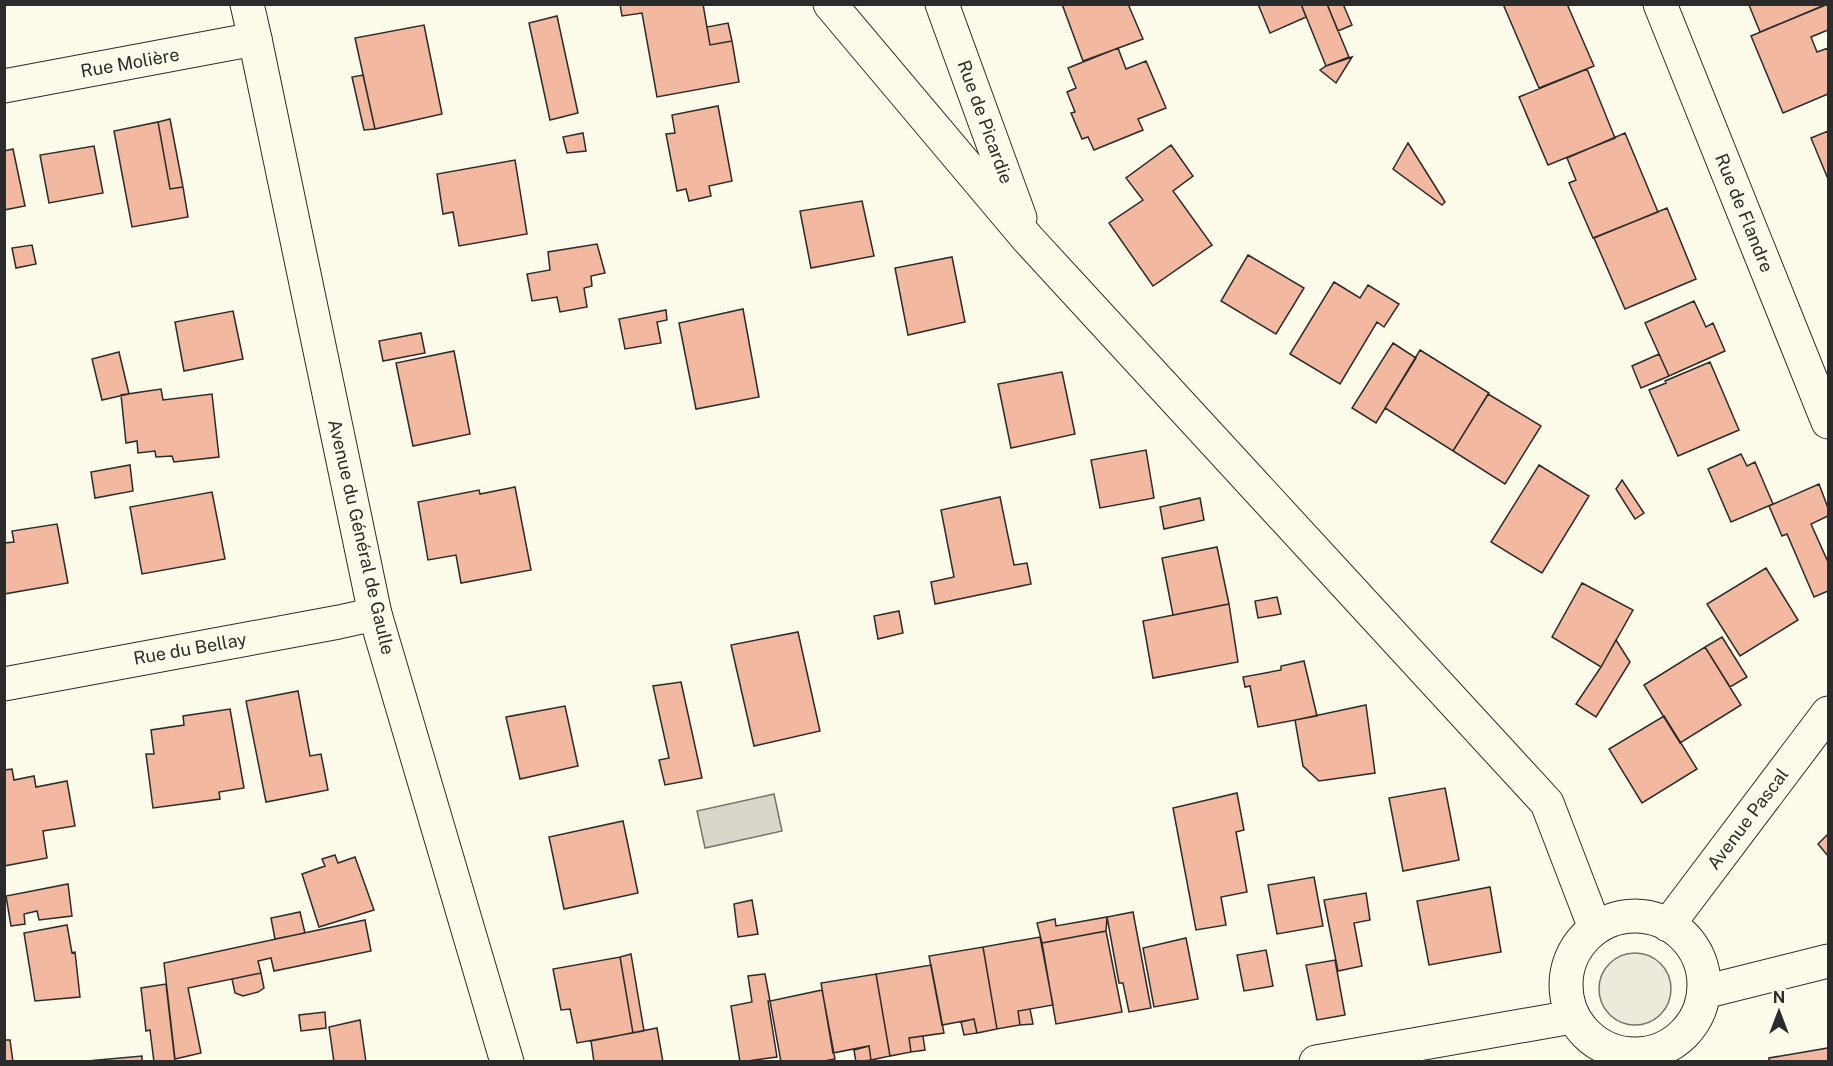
<svg xmlns="http://www.w3.org/2000/svg" width="1833" height="1066" font-family="'Public Sans',sans-serif">
  <style>
    .green { fill: #ecebdb; stroke: #74746e; stroke-width: 1.5 }
    .water { fill: #d8d7c9; stroke: #74746e; stroke-width: 1.5 }
    .building { fill: #f2b8a0; stroke: #2b2b2b; stroke-width: 1.5 }
    .lines { fill: none; stroke-linecap: round; stroke-linejoin: round }
    .minor-casing { stroke: #2b2b2b; stroke-width: 35 }
    .major-casing { stroke: #2b2b2b; stroke-width: 35 }
    .minor { stroke: #fdfbea; stroke-width: 33 }
    .major { stroke: #fdfbea; stroke-width: 33 }
    .labels { text-anchor: middle; stroke-width: 4.5; stroke-linejoin: round; paint-order: stroke }
    .street-label { font-size: 18px; fill: #2b2b2b; stroke: #fdfbea }
  </style>
  <rect width="100%" height="100%" fill="#fdfbea"/>
  <path class="green" d="M1599 989a36 36 0 1 1 72 0a36 36 0 1 1-72 0Z"/>
  <path class="water" d="M774 794 782 831 705 848 697 811Z"/>
  <path class="building" d="M620 4H703L710 45 732 41 739 82 657 97 642 13 622 16Z
    M1062 4H1128L1143 39 1083 61Z
    M1258 4H1301L1306 17 1270 33Z
    M1301 4H1327L1349 57 1326 66Z
    M1327 4H1343L1352 25 1338 31Z
    M1503 4H1567L1594 66 1539 88Z
    M1750 4H1827L1760 32 1749 5Z
    M1828 4V30L1811 37 1817 52 1828 48V94L1783 113 1751 36Z
    M557 16 578 113 550 120 529 23Z
    M728 23 732 41 710 45 707 27Z
    M424 25 442 114 375 129 355 38Z
    M1118 48 1126 69 1146 61 1166 108 1138 119 1143 130 1094 150 1088 137 1082 139 1071 113 1075 112 1067 92 1076 88 1068 68Z
    M1352 57 1336 83 1320 70 1326 66Z
    M1587 69 1615 138 1548 165 1519 97Z
    M363 75 375 129 364 130 352 77Z
    M718 106 732 181 709 186 711 196 689 201 686 189 677 191 666 134 675 133 672 115Z
    M170 119 183 187 170 189 158 122Z
    M158 122 170 189 183 187 188 217 132 227 114 131Z
    M1828 131V179L1811 138Z
    M583 133 586 151 567 153 563 137Z
    M1625 133 1658 212 1593 238 1569 183 1576 180 1567 158Z
    M1408 143 1445 202 1442 205 1393 169Z
    M1171 145 1193 176 1173 191 1212 245 1153 286 1109 223 1143 200 1126 178Z
    M94 146 103 193 49 203 40 155Z
    M13 149 25 206 4 210V151Z
    M515 160 527 234 459 246 453 212 443 214 437 174Z
    M862 201 874 256 811 268 800 211Z
    M1667 208 1696 279 1625 309 1594 238Z
    M597 244 605 273 591 276 592 286 584 288 587 307 560 312 557 297 532 301 527 274 550 270 548 252Z
    M32 245 36 264 16 268 12 248Z
    M1248 255 1304 288 1276 334 1221 301Z
    M952 257 965 322 908 335 895 268Z
    M1334 282 1360 298 1368 285 1399 304 1384 327 1377 322 1340 384 1290 354Z
    M1694 301 1706 327 1713 323 1725 351 1669 376 1645 323Z
    M743 309 759 397 696 409 679 323Z
    M666 310 667 320 657 322 661 343 625 349 619 319Z
    M233 311 243 359 184 371 175 322Z
    M421 333 425 353 383 361 379 341Z
    M1393 343 1416 358 1376 423 1352 408Z
    M1420 350 1489 393 1453 451 1385 408Z
    M454 351 470 434 413 446 396 363Z
    M119 352 129 394 102 400 92 359Z
    M1659 354 1669 376 1641 388 1632 366Z
    M1710 362 1739 430 1678 456 1649 390 1666 383 1665 381Z
    M1062 372 1075 434 1011 448 998 384Z
    M161 389 163 400 212 394 219 457 174 462 172 456 156 457 155 451 138 453 137 441 126 443 121 395Z
    M1488 394 1541 426 1505 484 1453 451Z
    M1146 450 1154 498 1100 508 1091 460Z
    M1741 454 1747 466 1755 462 1773 504 1731 522 1708 469Z
    M130 465 133 491 95 498 91 472Z
    M1539 465 1589 496 1542 573 1491 542Z
    M1622 480 1644 513 1635 519 1616 489Z
    M1819 484 1828 508V516L1811 524 1828 562V591L1814 597 1787 534 1782 536 1769 506Z
    M515 487 531 570 461 583 456 555 428 560 418 502 479 490 480 494Z
    M212 492 225 559 142 574 130 507Z
    M1000 497 1014 565 1027 563 1031 584 935 604 931 582 954 577 941 510Z
    M1200 498 1204 520 1164 529 1160 507Z
    M57 524 68 583 4 594V543L14 542 12 531Z
    M1217 547 1229 604 1173 615 1162 558Z
    M1766 568 1798 620 1740 656 1707 604Z
    M1582 583 1633 610 1601 667 1552 637Z
    M1277 597 1281 614 1258 618 1255 601Z
    M1229 604 1238 662 1153 678 1143 621Z
    M899 611 903 633 878 639 874 616Z
    M798 632 820 731 754 746 731 645Z
    M1722 637 1747 677 1730 687 1705 647Z
    M1616 640 1630 662 1596 717 1576 704 1601 667Z
    M1705 647 1741 705 1680 743 1644 685Z
    M1304 661 1317 716 1258 727 1250 686 1245 687 1243 677 1281 670V666Z
    M681 682 702 778 665 785 659 760 669 758 653 686Z
    M298 691 310 756 321 754 328 790 266 802 246 701Z
    M1366 705 1375 773 1319 781 1303 766 1295 720Z
    M565 706 578 766 520 779 506 717Z
    M230 709 244 788 219 792 220 799 153 808 146 754H154L151 730 184 725 183 716Z
    M1664 716 1697 769 1642 803 1609 749Z
    M12 769 14 780 34 776 36 787 67 781 75 826 43 831 47 858 4 866V770Z
    M1445 788 1459 860 1403 871 1389 798Z
    M1237 793 1244 830 1236 832 1247 892 1221 897 1226 925 1196 930 1173 808Z
    M623 821 638 893 564 909 549 837Z
    M1828 834V856L1818 844Z
    M335 855 338 863 355 857 374 910 319 927 302 874 325 866 322 859Z
    M1314 877 1323 926 1277 934 1268 885Z
    M68 884 72 916 39 920 37 911 24 914 25 924 11 926 6 896Z
    M1490 887 1501 952 1429 965 1417 901Z
    M1366 893 1370 920 1354 923 1362 966 1338 971 1324 900Z
    M752 900 758 934 738 937 734 904Z
    M300 912 305 933 275 939 271 918Z
    M1133 912 1151 1008 1129 1012 1123 983H1119L1107 917Z
    M1107 917 1106 931 1042 943 1037 923 1055 919 1056 926Z
    M365 920 371 951 274 971 271 958 258 961 261 973 188 988 201 1053 175 1059 164 963Z
    M67 925 72 953 75 952 80 997 35 1001 24 933Z
    M1106 931 1122 1012 1056 1024 1042 943Z
    M1040 937 1053 1005 1018 1011 1020 1025 997 1029 983 947Z
    M1186 938 1198 999 1154 1007 1143 948Z
    M983 947 997 1029 977 1033 974 1019 942 1025 929 956Z
    M1266 950 1273 986 1244 991 1237 955Z
    M631 954 644 1031 633 1033 620 957Z
    M620 957 633 1033 577 1043 570 1009 561 1010 553 969Z
    M1335 960 1345 1015 1317 1020 1306 965Z
    M931 965 944 1033 909 1038 911 1052 890 1056 876 974Z
    M261 973 264 988 258 992 243 996 235 993 232 979Z
    M765 974 770 1001H768L777 1057 740 1062 731 1006 752 1002 748 976Z
    M876 974 890 1056 871 1060 869 1046 833 1053 821 983Z
    M166 984 175 1062H154L150 1030 146 1031 141 988Z
    M822 990 835 1059 819 1062H781L770 1001Z
    M1030 1009 1033 1024 1020 1025 1018 1011Z
    M325 1012 326 1028 301 1031 299 1015Z
    M974 1019 977 1033 964 1035 961 1022Z
    M360 1020 366 1062H334L329 1027Z
    M657 1028 663 1062H594L591 1041Z
    M923 1036 925 1050 911 1052 909 1038Z
    M4 1040H10L13 1062H4Z
    M869 1046 871 1060 856 1062 854 1050Z
    M1828 1048V1062H1769V1058Z
    M142 1056V1062L87 1061Z"/>
  <g class="lines">
    <g class="minor-casing">
      <path id="minor" d="M830 4 1028 239 1547 803 1595 928
        M942 4 1020 218
        M1660 4 1828 422
        M4 86 255 39
        M4 684 339 622 375 614
        M1566 985a69 69 0 1 1 138 0a69 69 0 1 1-138 0Z
        M1668 925 1828 713
        M1704 992 1828 961
        M1316 1062 1572 1017"/>
    </g>
    <g class="major-casing">
      <path id="major" d="M247 4 255 39 375 614 507 1062"/>
    </g>
    <use href="#minor" class="minor"/>
    <use href="#major" class="major"/>
  </g>
  <g class="labels">
    <g class="street-label">
      <text transform="translate(130 63) rotate(-10)" y="6">Rue Molière</text>
      <text transform="translate(985 122) rotate(70)" y="6">Rue de Picardie</text>
      <text transform="translate(1744 213) rotate(68)" y="6">Rue de Flandre</text>
      <text transform="translate(361 537) rotate(77)" y="6">Avenue du Général de Gaulle</text>
      <text transform="translate(190 649) rotate(-10)" y="6">Rue du Bellay</text>
      <text transform="translate(1748 819) rotate(-53)" y="6">Avenue Pascal</text>
    </g>
  </g>
  <rect width="1833" height="1066" fill="none" stroke="#2b2b2b" stroke-width="12"/>
  <g transform="translate(1779 1012)" stroke="#fdfbea" stroke-width="4.5" paint-order="stroke">
  <path d="M0-4.5L10 22L0 15L-10 22Z" fill="#2b2b2b"/>
  <text y="-9" font-size="16" font-weight="bold" text-anchor="middle" fill="#2b2b2b">N</text>
  </g>
</svg>
